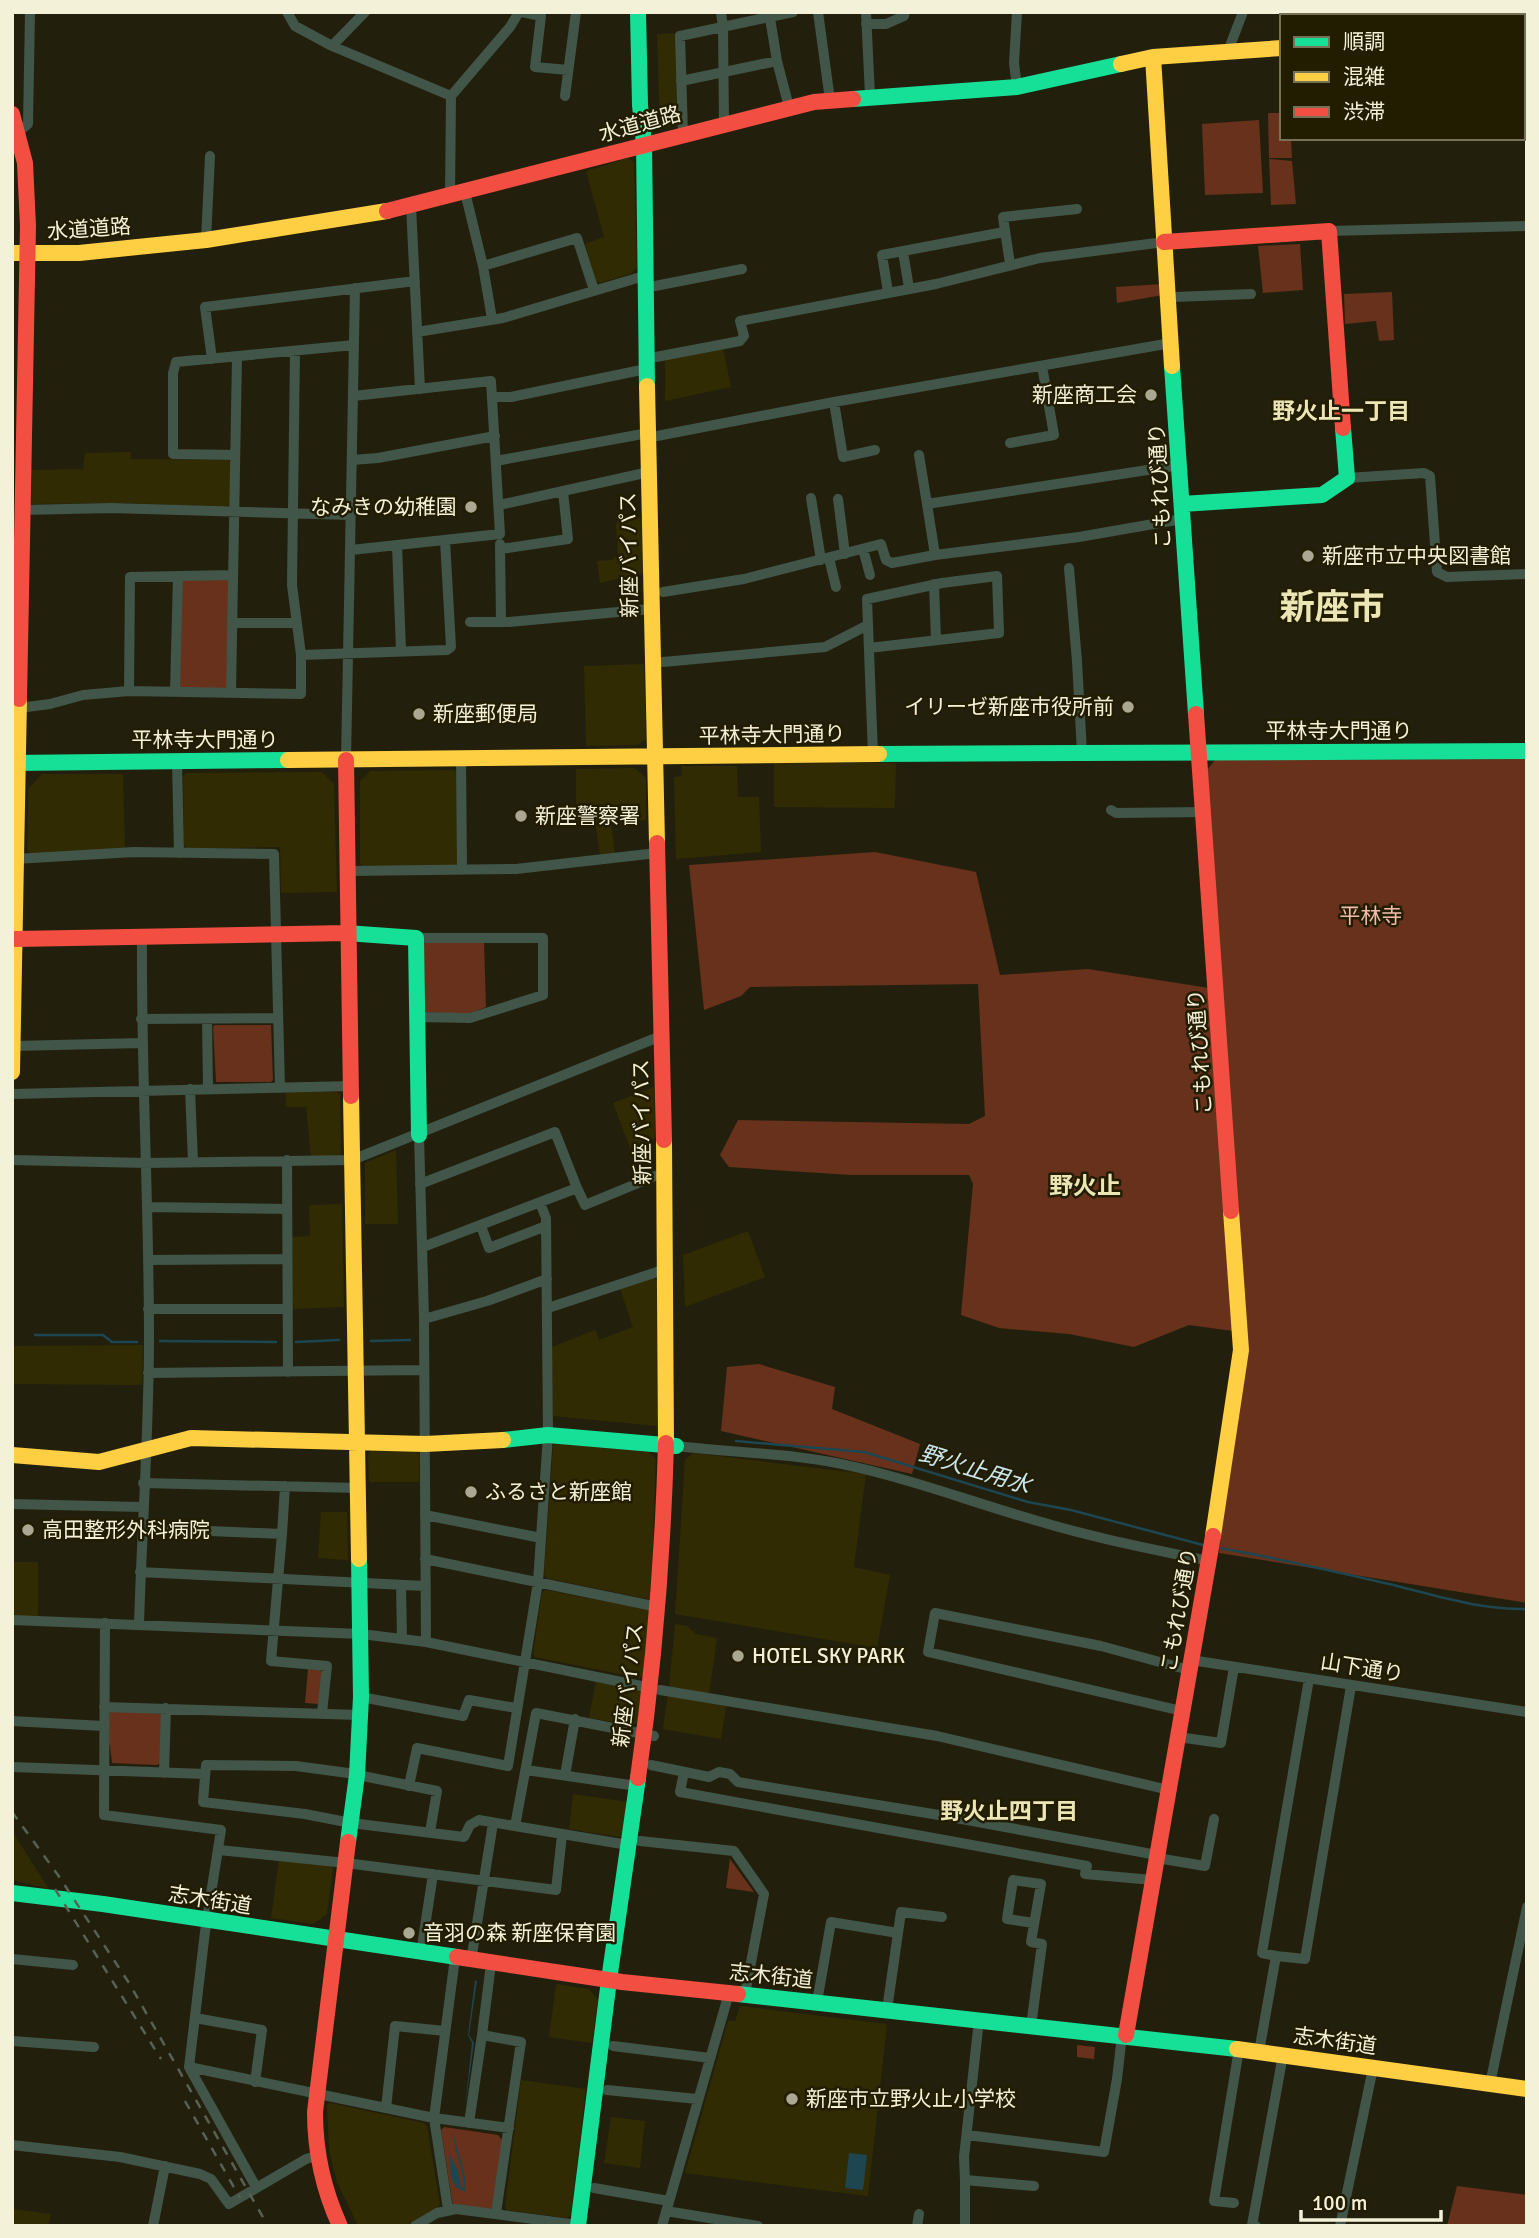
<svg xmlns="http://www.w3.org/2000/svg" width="1539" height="2238" font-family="Signika,'Noto Sans JP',sans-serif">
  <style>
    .built { fill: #312b03 }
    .green { fill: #67311b }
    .water { fill: #1d4651 }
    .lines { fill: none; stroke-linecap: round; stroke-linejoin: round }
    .stream { stroke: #1d4651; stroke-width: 2.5 }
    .street { stroke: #415548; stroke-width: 10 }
    .fast { stroke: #16e098; stroke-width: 16 }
    .slow { stroke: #ffcf43; stroke-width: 16 }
    .jam { stroke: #f24e42; stroke-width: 16 }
    .rail { stroke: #586153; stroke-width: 2.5; stroke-dasharray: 9 9; stroke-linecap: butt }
    .poi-dot { fill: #aaa892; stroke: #221d00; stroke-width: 2.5 }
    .labels { text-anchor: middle; stroke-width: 5; stroke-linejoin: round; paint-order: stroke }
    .street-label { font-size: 21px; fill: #f4f1d9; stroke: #221d00 }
    .poi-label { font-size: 21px; fill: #f4f1d9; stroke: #221d00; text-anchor: start }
    .park-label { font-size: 21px; fill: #f0bba8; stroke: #221d00 }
    .neighbourhood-label { font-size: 23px; font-weight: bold; fill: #ece5b4; stroke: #221d00 }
    .water-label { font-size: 23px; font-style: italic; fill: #cae7f1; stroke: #221d00 }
    .quarter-label { font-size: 24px; font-weight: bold; fill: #ece5b4; stroke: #221d00 }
    .town-label { font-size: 35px; font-weight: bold; fill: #ece5b4; stroke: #221d00 }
  </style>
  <rect width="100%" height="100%" fill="#22200d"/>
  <path class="built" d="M677 33 680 124 660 129 657 34Z
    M628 158 634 162 637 267 632 273 600 283 596 280 585 244 604 237 586 171Z
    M723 348 731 387 665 401V359Z
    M131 452V459L228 460 231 463 230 504 226 507 127 503 29 504V470L83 469 85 453Z
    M639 517 642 520 643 573 600 583 597 561 613 560 614 557 618 556 616 524 618 521Z
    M644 664 646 739 637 745 586 746 584 666Z
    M774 763H896L895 808 774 807Z
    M681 766H737L738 797H759L761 852 676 859 674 777 682 776Z
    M635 768 646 778V820L611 824 615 854 600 856 595 822 576 823V769Z
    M454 770 457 773 459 862 455 866H363L360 863V781L370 771Z
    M322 772 334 784 337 892 281 893 280 847 187 849 184 844 183 777 186 773Z
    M42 774H123L125 849 31 854 27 850 28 789Z
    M654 1087 655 1138 630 1148 613 1103Z
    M286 1092H337L340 1095 341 1156 311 1157 306 1107H286Z
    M396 1150 398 1224H365V1163Z
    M342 1204 344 1307 290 1309V1237L310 1236 309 1205Z
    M748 1231 765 1277 685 1307 683 1255Z
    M651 1277 659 1282 657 1426 553 1416 552 1347 595 1330 599 1340 633 1327 620 1289Z
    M143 1345 142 1385 14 1384V1346Z
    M556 1443 649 1452 656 1459 651 1596 648 1599 546 1578 544 1574 553 1446Z
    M372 1450 416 1451 419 1454V1482H369L368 1454Z
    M693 1453 866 1474 854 1567 890 1575 877 1648 675 1614 685 1460Z
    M321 1512H347L348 1560 318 1558Z
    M12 1562H38V1616H12Z
    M546 1590 648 1610 650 1614 644 1675 640 1678 535 1657 533 1654 542 1592Z
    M675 1624 687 1626 696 1634 717 1638 709 1694 669 1687Z
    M596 1681 639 1688 642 1692 638 1723 633 1725 589 1718Z
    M668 1693 727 1702 721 1739 663 1729Z
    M573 1794 628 1802 623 1834 620 1837 569 1829Z
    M12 1831 49 1889 12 1880Z
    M279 1860 330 1865 333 1869 327 1914 313 1924 271 1918Z
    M556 1984 589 1989 598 2000 592 2043 549 2037Z
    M740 2006 887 2024 868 2196 685 2173 728 2021H735Z
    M521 2080 586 2089 571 2215 567 2218 507 2210 505 2207Z
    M330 2103 424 2123 427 2126 440 2204 438 2208 405 2226H358L337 2182 329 2150 327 2105Z
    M611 2117 645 2121 640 2168 604 2163Z
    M12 2209 51 2214 48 2226H12Z"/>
  <path class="green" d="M1268 113H1282V138H1291L1292 158H1269Z
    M1259 120 1263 193 1205 195 1202 124Z
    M1269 159 1292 161 1296 204 1271 205Z
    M1300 244 1303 290 1263 293 1258 246Z
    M1162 284 1163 295 1117 303 1116 287Z
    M1392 292 1394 340 1379 341 1376 321 1345 324 1344 294Z
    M232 575 231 693 175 691 178 576Z
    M1527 759V1603L1219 1553 1245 1339 1207 770 1215 760Z
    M875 852 976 872 1000 975 1088 969 1209 988 1233 1331 1189 1325 1134 1347 1069 1334 999 1328 961 1315 973 1184 969 1175H851L729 1167 720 1155 738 1120 969 1124 985 1116 978 984 750 987 741 996 704 1010 689 865Z
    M426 940 484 941 486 1007 468 1014 426 1012 423 1009 422 944Z
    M215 1025H271L273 1080 271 1082H216L213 1027Z
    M759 1364 835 1387 832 1409 920 1444 912 1474 721 1431 727 1367Z
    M308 1669 320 1670 322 1673 319 1704 305 1703Z
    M112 1710 164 1714 160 1763 157 1765 112 1763 110 1745 108 1744V1713Z
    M730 1859 754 1892 726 1888Z
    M1077 2045 1095 2047 1094 2059 1077 2057Z
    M444 2127 498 2135 502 2140 494 2206 490 2209 453 2206 441 2130Z
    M1457 2186 1527 2195V2226H1447Z"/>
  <path class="water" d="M475 1980 477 1981 469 2035 474 2043 465 2107 472 2043 468 2035Z
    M453 2133 465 2176V2191C448 2188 451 2169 449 2154 456 2165 460 2175 461 2187L464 2188C464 2169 454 2152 453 2133Z
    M849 2153 867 2155 863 2190 845 2188Z"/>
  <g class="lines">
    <path class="stream" d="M35 1335H103L112 1342H137
      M160 1341 276 1342
      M371 1341 410 1340
      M296 1342 339 1340
      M736 1441 864 1452 1028 1502 1071 1510 1203 1545
      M1220 1548C1276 1558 1333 1571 1389 1584 1435 1595 1479 1610 1527 1609"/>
    <path class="street" d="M287 12 295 26 332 46 451 96
      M522 12 541 16 535 67 568 70
      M721 12 723 27 724 124
      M769 12 777 61 789 107
      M818 12 830 100
      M866 12 870 96
      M1017 12 1014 63 1017 87
      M1463 16V12
      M866 24H886L904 16 905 12
      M332 46 365 12
      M1228 51 1243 12
      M681 81 777 61
      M565 96 576 12
      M18 132 28 124 30 12
      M683 134 680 36 793 12
      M465 192 483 266 492 319
      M450 196 451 96 510 27 519 12
      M411 206 420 389
      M1329 231 1527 226
      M206 240 210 156
      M903 252 909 288
      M1010 264 1003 217 1077 209
      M483 266 577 238 594 290
      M655 286 742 269
      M888 292 882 255 1004 232
      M1168 299 1174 297 1251 294
      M417 332 503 318 644 276
      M295 351 292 585 301 655
      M656 357 740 341 744 336 740 321 936 284 1040 258 1164 242
      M212 359 205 307 415 281
      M492 397H511L646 369
      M834 402 843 457 875 450
      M657 436 834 402 1171 343
      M1010 443 1054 435 1042 366
      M235 455 173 454V373L176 362 354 345
      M919 455 927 504 1180 465
      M352 460 378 458 495 436
      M496 461 648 433
      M1347 478 1424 473 1430 476 1437 572 1447 577 1527 574
      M811 498 821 560
      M838 499 845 554
      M927 504 935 555
      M499 505 649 472
      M23 510 111 508 351 515
      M500 544 501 622
      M397 545 401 651
      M501 549 568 539 563 491
      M863 549 870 575
      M351 550 500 534 491 381 353 396
      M829 558 836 587
      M1069 568 1077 661 1082 753
      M934 584 936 640
      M663 592 744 579 881 544 886 560 892 563 935 555 1079 537 1182 519
      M470 622H509L651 609
      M232 623H297
      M868 625 867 599 942 583 997 576 999 633 869 648
      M663 662 825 647 868 625 873 755
      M129 691 130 577 232 575
      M175 691 178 576
      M231 693 237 357
      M19 708 50 704 83 695 129 691 301 694V655L447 650 451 647 445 540
      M461 759 462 869
      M346 760 355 288
      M177 761 179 853
      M1111 810 1116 813 1204 812
      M15 859 134 852 274 854 280 1088
      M349 871 516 869 657 853
      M416 938H543V995L470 1018 419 1017
      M141 1019 278 1018
      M207 1019 208 1089
      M13 1046 142 1043
      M190 1089 193 1162
      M12 1094 352 1086
      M419 1135 424 1319 426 1642
      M12 1160 147 1163 352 1160 661 1036
      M287 1160 288 1372
      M420 1184 555 1132 577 1188
      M147 1207 287 1209
      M481 1226 489 1248 546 1226
      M423 1247 577 1188 585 1205 665 1172
      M148 1260 287 1259
      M548 1308 666 1269
      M148 1309H287
      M424 1319 487 1301 547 1279
      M148 1373 424 1370
      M676 1446C736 1453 797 1453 855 1467 918 1481 977 1504 1038 1521 1094 1538 1152 1549 1209 1561
      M143 1483 358 1488
      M12 1504 142 1507
      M425 1515 541 1538
      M141 1528 282 1534 271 1661 327 1666 322 1713
      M282 1534 285 1486
      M425 1559 658 1607
      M140 1572 425 1586
      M401 1585 402 1639
      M12 1620 361 1634 426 1642 651 1688
      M105 1623 104 1815 221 1830 205 1932 189 2067 256 2187
      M139 1624C142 1528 149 1432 149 1336 149 1203 141 1070 142 937
      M1191 1660 1527 1712
      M660 1690 937 1736 1169 1790
      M361 1697 463 1716 469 1700 516 1708
      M104 1707 360 1715
      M1182 1711 928 1652 935 1613 1101 1646 1189 1670
      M12 1721 103 1726
      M1178 1737 1221 1743 1234 1667
      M651 1765 709 1777 719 1772 730 1774 738 1782 945 1816 1157 1855
      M12 1767 205 1774
      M526 1770 637 1786
      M684 1772 680 1792 1087 1866 1085 1874 1153 1880
      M164 1773 166 1708
      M565 1775 575 1719
      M409 1786 417 1748 508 1766 538 1582 548 1435 546 1218 540 1203
      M515 1826 536 1713 654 1736
      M430 1832 437 1791 348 1773 296 1766 206 1765 203 1802 305 1814 351 1823 464 1837 470 1825 479 1820 628 1845
      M640 1841 734 1851 764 1894 745 1994
      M219 1850 346 1863 556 1890 562 1835
      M1157 1858 1205 1866 1214 1819
      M421 1953 433 1874
      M1276 1956 1305 1959 1351 1686
      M12 1959 73 1965
      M471 1961 493 1823
      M491 1964 482 2035 521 2042 496 2213
      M817 2002 831 1922 898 1933
      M887 2010 901 1912 942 1917
      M195 2018 262 2030 255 2082
      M979 2020 964 2157 965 2180 1034 2186
      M1031 2026 1042 1944 1031 1942 1041 1884 1013 1880 1007 1919 1034 1923
      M12 2041 94 2047
      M613 2046 710 2058
      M1259 2052 1276 1956 1262 1953 1309 1679
      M189 2067 434 2118 509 2128
      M1490 2084 1527 1907
      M607 2090 697 2099
      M386 2108 395 2026 445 2031
      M469 2123 482 2035
      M967 2135 1104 2152 1117 2079 1122 2035
      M12 2145 120 2157 200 2174 211 2179 229 2204 306 2159 316 2156
      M594 2188 669 2201
      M1234 2203 1214 2201 1239 2049
      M448 2209 434 2118 455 1958
      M666 2211 758 2226
      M153 2226 165 2166
      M415 2226 437 2213 456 2209 578 2225
      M662 2226 729 1993
      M917 2226 919 2214
      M965 2226V2180
      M1256 2226 1252 2225 1283 2055
      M1340 2226 1373 2068"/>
    <path class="fast" d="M638 12 640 105 644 144 647 386
      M853 99 1017 87 1121 64
      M1172 366 1196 714
      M1182 504 1322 495 1347 478 1343 428
      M879 754 1527 751
      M12 763 288 760
      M346 933 416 938 419 1135
      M503 1440 548 1435 676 1446
      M348 1842 357 1775 361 1697 359 1559
      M12 1893 103 1904 457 1957
      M738 1994 1237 2049
      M578 2226 609 1980 638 1778"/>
    <path class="slow" d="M1153 57 1172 366
      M1121 64 1153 57 1282 48
      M12 253H79L206 240 387 211
      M647 386 657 843
      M288 760 879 754
      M12 1072 19 699
      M351 1096 359 1559
      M664 1140 666 1443
      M12 1455 99 1462 191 1438 425 1444 503 1440
      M1213 1536 1241 1350 1231 1211
      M1237 2049 1527 2089"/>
    <path class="jam" d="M1523 42H1527
      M12 114 25 163 28 226 19 699
      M387 211 814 102 853 99
      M1164 242 1329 231 1343 428
      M1196 714 1231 1211
      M346 760 351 1096
      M657 843 664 1140
      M15 939 346 933
      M638 1778C654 1667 663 1555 666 1443
      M457 1957 622 1982 738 1994
      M1126 2035 1213 1536
      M340 2226C323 2189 315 2153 315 2112L348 1842"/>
    <path class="rail" d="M12 1812 58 1875 129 1983 268 2226
      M55 1889 161 2059
      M185 2101 240 2198"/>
  </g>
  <g class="poi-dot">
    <circle cx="1151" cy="395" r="7"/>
    <circle cx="471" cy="507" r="7"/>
    <circle cx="1308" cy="556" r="7"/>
    <circle cx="1128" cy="707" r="7"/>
    <circle cx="419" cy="714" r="7"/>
    <circle cx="521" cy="816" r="7"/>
    <circle cx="471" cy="1492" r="7"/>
    <circle cx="28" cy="1530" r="7"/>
    <circle cx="738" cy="1656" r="7"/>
    <circle cx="409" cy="1933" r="7"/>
    <circle cx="792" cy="2099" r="7"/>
  </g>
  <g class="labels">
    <g class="street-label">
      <text transform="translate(640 124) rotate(-15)" y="7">水道道路</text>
      <text transform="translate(89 229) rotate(-4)" y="7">水道道路</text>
      <text transform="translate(1160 486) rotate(-93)" y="7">こもれび通り</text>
      <text transform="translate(629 555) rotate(-91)" y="7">新座バイパス</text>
      <text x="1339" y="738">平林寺大門通り</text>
      <text transform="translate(772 735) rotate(-1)" y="7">平林寺大門通り</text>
      <text x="205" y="747">平林寺大門通り</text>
      <text transform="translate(1200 1052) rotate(-94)" y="7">こもれび通り</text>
      <text transform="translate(642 1122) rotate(-91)" y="7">新座バイパス</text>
      <text transform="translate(1179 1610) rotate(-80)" y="7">こもれび通り</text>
      <text transform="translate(1362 1668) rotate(9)" y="7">山下通り</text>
      <text transform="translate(628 1685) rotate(-83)" y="7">新座バイパス</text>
      <text transform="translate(210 1900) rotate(9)" y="7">志木街道</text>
      <text transform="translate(771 1976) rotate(6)" y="7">志木街道</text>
      <text transform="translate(1335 2041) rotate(8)" y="7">志木街道</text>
    </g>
    <g class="poi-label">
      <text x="1137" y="402" text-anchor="end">新座商工会</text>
      <text x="457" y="514" text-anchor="end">なみきの幼稚園</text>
      <text x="1322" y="563">新座市立中央図書館</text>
      <text x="1114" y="714" text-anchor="end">イリーゼ新座市役所前</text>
      <text x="433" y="721">新座郵便局</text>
      <text x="535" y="823">新座警察署</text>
      <text x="485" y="1499">ふるさと新座館</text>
      <text x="42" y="1537">高田整形外科病院</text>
      <text x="752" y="1663">HOTEL SKY PARK</text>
      <text x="423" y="1940">音羽の森 新座保育園</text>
      <text x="806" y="2106">新座市立野火止小学校</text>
    </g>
    <g class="park-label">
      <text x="1371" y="923">平林寺</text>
    </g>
    <g class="neighbourhood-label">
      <text x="1341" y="419">野火止一丁目</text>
      <text x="1009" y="1819">野火止四丁目</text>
    </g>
    <g class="water-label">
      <text transform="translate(975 1469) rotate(17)" y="8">野火止用水</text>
    </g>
    <g class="quarter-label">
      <text x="1085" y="1194">野火止</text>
    </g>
    <g class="town-label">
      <text x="1332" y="619">新座市</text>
    </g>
  </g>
  <rect width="1539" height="2238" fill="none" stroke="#f4f1d9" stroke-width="28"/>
  <rect x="1280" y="14" width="245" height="126" fill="#221d00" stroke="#767257" stroke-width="2"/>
  <rect x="1294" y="37" width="35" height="10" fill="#16e098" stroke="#767257" stroke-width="2"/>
  <text x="1343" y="49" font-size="21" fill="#f4f1d9">順調</text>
  <rect x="1294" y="72" width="35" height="10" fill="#ffcf43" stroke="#767257" stroke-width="2"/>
  <text x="1343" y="84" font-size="21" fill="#f4f1d9">混雑</text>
  <rect x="1294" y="107" width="35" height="10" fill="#f24e42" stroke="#767257" stroke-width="2"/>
  <text x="1343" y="119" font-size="21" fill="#f4f1d9">渋滞</text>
  <path d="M1301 2210v10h140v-10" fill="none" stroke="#f4f1d9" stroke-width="3.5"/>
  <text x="1312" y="2210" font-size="21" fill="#f4f1d9" stroke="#221d00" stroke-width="5" paint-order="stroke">100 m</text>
</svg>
